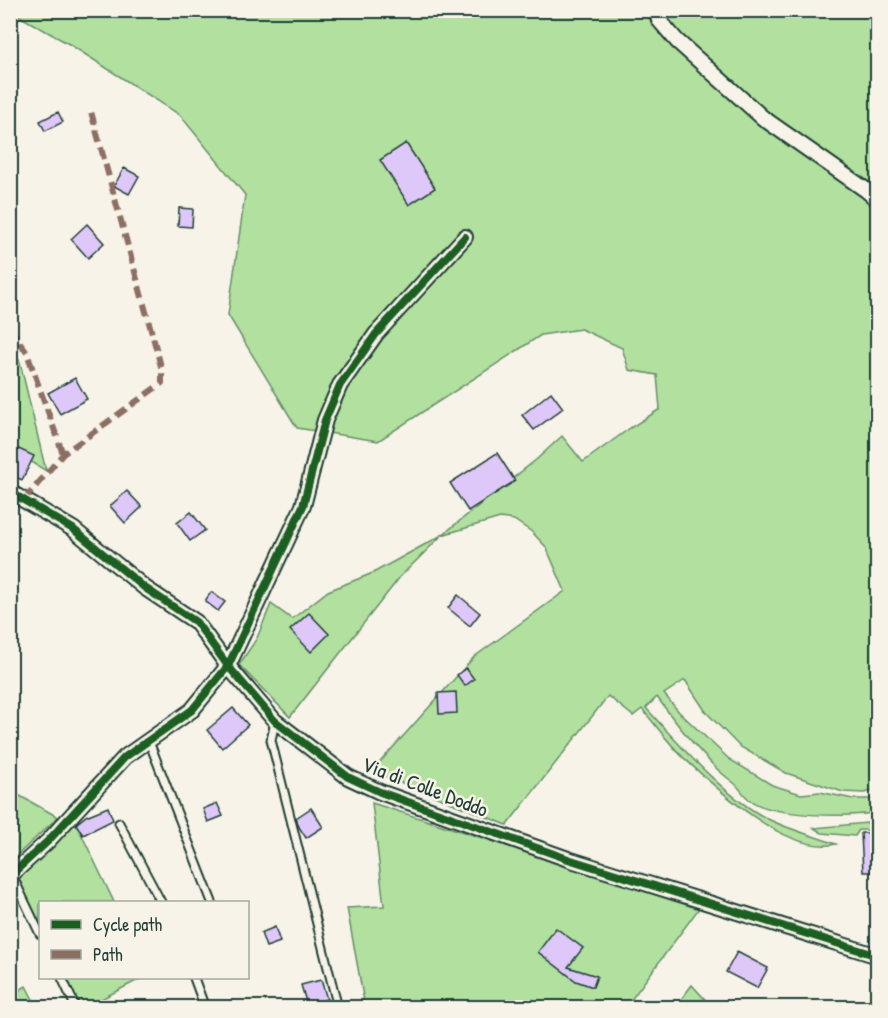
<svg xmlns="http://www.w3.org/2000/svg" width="888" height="1018" font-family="'Patrick Hand',sans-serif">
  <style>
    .green { fill: #b1e09f; stroke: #688e6a; stroke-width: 1.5 }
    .building { fill: #dec8f9; stroke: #1f3d34; stroke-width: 1.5 }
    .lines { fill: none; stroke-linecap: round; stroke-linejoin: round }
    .lane-casing { stroke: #1f3d34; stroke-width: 11 }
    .street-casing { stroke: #1f3d34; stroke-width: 18 }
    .lane { stroke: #f7f3e8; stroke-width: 7 }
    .street { stroke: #f7f3e8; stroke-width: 14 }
    .quiet { stroke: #8d6e63; stroke-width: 6; stroke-dasharray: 12 6; stroke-linecap: butt }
    .cycleway-casing { stroke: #f7f3e8; stroke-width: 11 }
    .cycleway { stroke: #1b5e20; stroke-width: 8 }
    .labels { text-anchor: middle; stroke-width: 5; stroke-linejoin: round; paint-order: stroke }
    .street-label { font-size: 21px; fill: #1f3d34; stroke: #f7f3e8 }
  </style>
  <rect width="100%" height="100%" fill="#f7f3e8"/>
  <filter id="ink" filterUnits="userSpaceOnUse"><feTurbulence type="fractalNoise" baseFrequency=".0167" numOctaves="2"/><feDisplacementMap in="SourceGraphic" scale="12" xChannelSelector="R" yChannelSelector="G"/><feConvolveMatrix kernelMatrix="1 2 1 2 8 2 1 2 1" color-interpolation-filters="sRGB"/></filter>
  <g filter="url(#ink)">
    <path class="green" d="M10 11H877V790L864 793 843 792 786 773 739 746 706 712 685 680 664 694 679 712 729 759 772 785 801 794 820 792 853 799H877V812C851 818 771 817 750 800 744 796 740 788 734 783 728 778 722 774 716 768 694 746 675 722 657 697L646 708C680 745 722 795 766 818 789 830 812 835 836 844 787 855 718 790 684 758 669 744 656 725 642 709L633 716 608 696 507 825 372 771 474 657 565 591 546 547 532 532 514 520 500 518 442 535 400 577 290 717 239 665 257 638 271 604 292 619 328 591 373 573 442 535 537 459 562 436 583 462 630 428 660 409 657 375 629 370 622 348 581 329 541 335 378 441 297 428 228 315 245 195 180 115 69 44Z
      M10 344 20 362 46 471 11 449Z
      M11 791 58 817 11 861H10Z
      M372 803 700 907 625 1008 365 1007 347 908 384 906Z
      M877 822V830H859L855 836 822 833 814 828Z
      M76 823 114 902H40V934L14 879Z
      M62 978H142L84 1008 76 1007Z
      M692 985 712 1007H675Z
      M26 986 37 1007H11V995Z"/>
    <path class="building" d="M58 112 63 122 45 131 40 121Z
      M406 143 435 188 409 205 380 160Z
      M124 168 139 176 129 194 114 186Z
      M179 208 193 209 192 227 178 226Z
      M87 224 104 243 88 258 71 239Z
      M75 378 87 399 60 414 48 393Z
      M551 392 563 408 534 430 522 415Z
      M10 445 34 456 22 480 10 474Z
      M497 453 515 481 468 511 450 483Z
      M127 491 142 507 125 523 110 506Z
      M191 512 205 530 190 541 177 523Z
      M211 592 225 602 218 611 205 601Z
      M458 595 480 613 470 626 448 608Z
      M309 613 329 634 311 652 290 630Z
      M466 668 474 679 465 686 457 675Z
      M456 692 457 713 439 714 438 693Z
      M233 708 248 725 222 748 207 730Z
      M217 803 223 816 208 822 203 809Z
      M108 807 113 820 83 835 76 824 86 816Z
      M311 808 323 827 306 838 299 827 296 818Z
      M861 833H877L878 872H863Z
      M275 927 280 942 266 947 261 933Z
      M556 928 583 948 568 967 597 976 593 987 576 981 538 952Z
      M737 952 768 968 757 988 726 972Z
      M321 980 327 999 307 1005 301 985Z"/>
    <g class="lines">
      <g class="lane-casing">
        <path id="lane" d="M275 722 271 740 338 1008
          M148 739 212 902
          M119 823 161 902
          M12 875 40 934
          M62 978 76 1008
          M194 978 205 1008"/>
      </g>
      <g class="street-casing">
        <path id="street" d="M656 10 659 20 677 41 763 118 866 190 878 200
          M10 492 73 529 145 588 196 622 228 666 275 721 348 777 380 792 568 859 878 956
          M10 876 48 841 125 757 192 710 228 666 303 506 325 420 340 385 376 334 465 237"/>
      </g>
      <use href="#lane" class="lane"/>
      <use href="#street" class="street"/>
      <path class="quiet" d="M10 327 27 353 63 454
        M24 500 63 454 162 383V370L90 108"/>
      <g class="cycleway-casing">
        <path id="cycleway" d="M10 492 73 529 145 588 196 622 228 666 275 721 348 777 380 792 568 859 878 956
          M10 876 48 841 125 757 192 710 228 666 303 506 325 420 340 385 376 334 465 237"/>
      </g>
      <use href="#cycleway" class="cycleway"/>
    </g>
  </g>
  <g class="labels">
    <g class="street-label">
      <text transform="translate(425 787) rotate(21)" y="7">Via di Colle Doddo</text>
    </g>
  </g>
  <rect width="888" height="1018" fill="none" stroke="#f7f3e8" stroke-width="36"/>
  <rect x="18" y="18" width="852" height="982" fill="none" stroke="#1f3d34" stroke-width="2" filter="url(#ink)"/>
  <rect x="39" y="901" width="210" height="78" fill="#f7f3e8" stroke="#a1aaa0" stroke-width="1.5"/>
  <rect x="51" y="920" width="30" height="9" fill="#1b5e20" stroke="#a1aaa0" stroke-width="1.5"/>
  <text x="93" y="931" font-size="18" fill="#1f3d34">Cycle path</text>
  <rect x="51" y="950" width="30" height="9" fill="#8d6e63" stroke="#a1aaa0" stroke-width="1.5"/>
  <text x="93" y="961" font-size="18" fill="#1f3d34">Path</text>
</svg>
